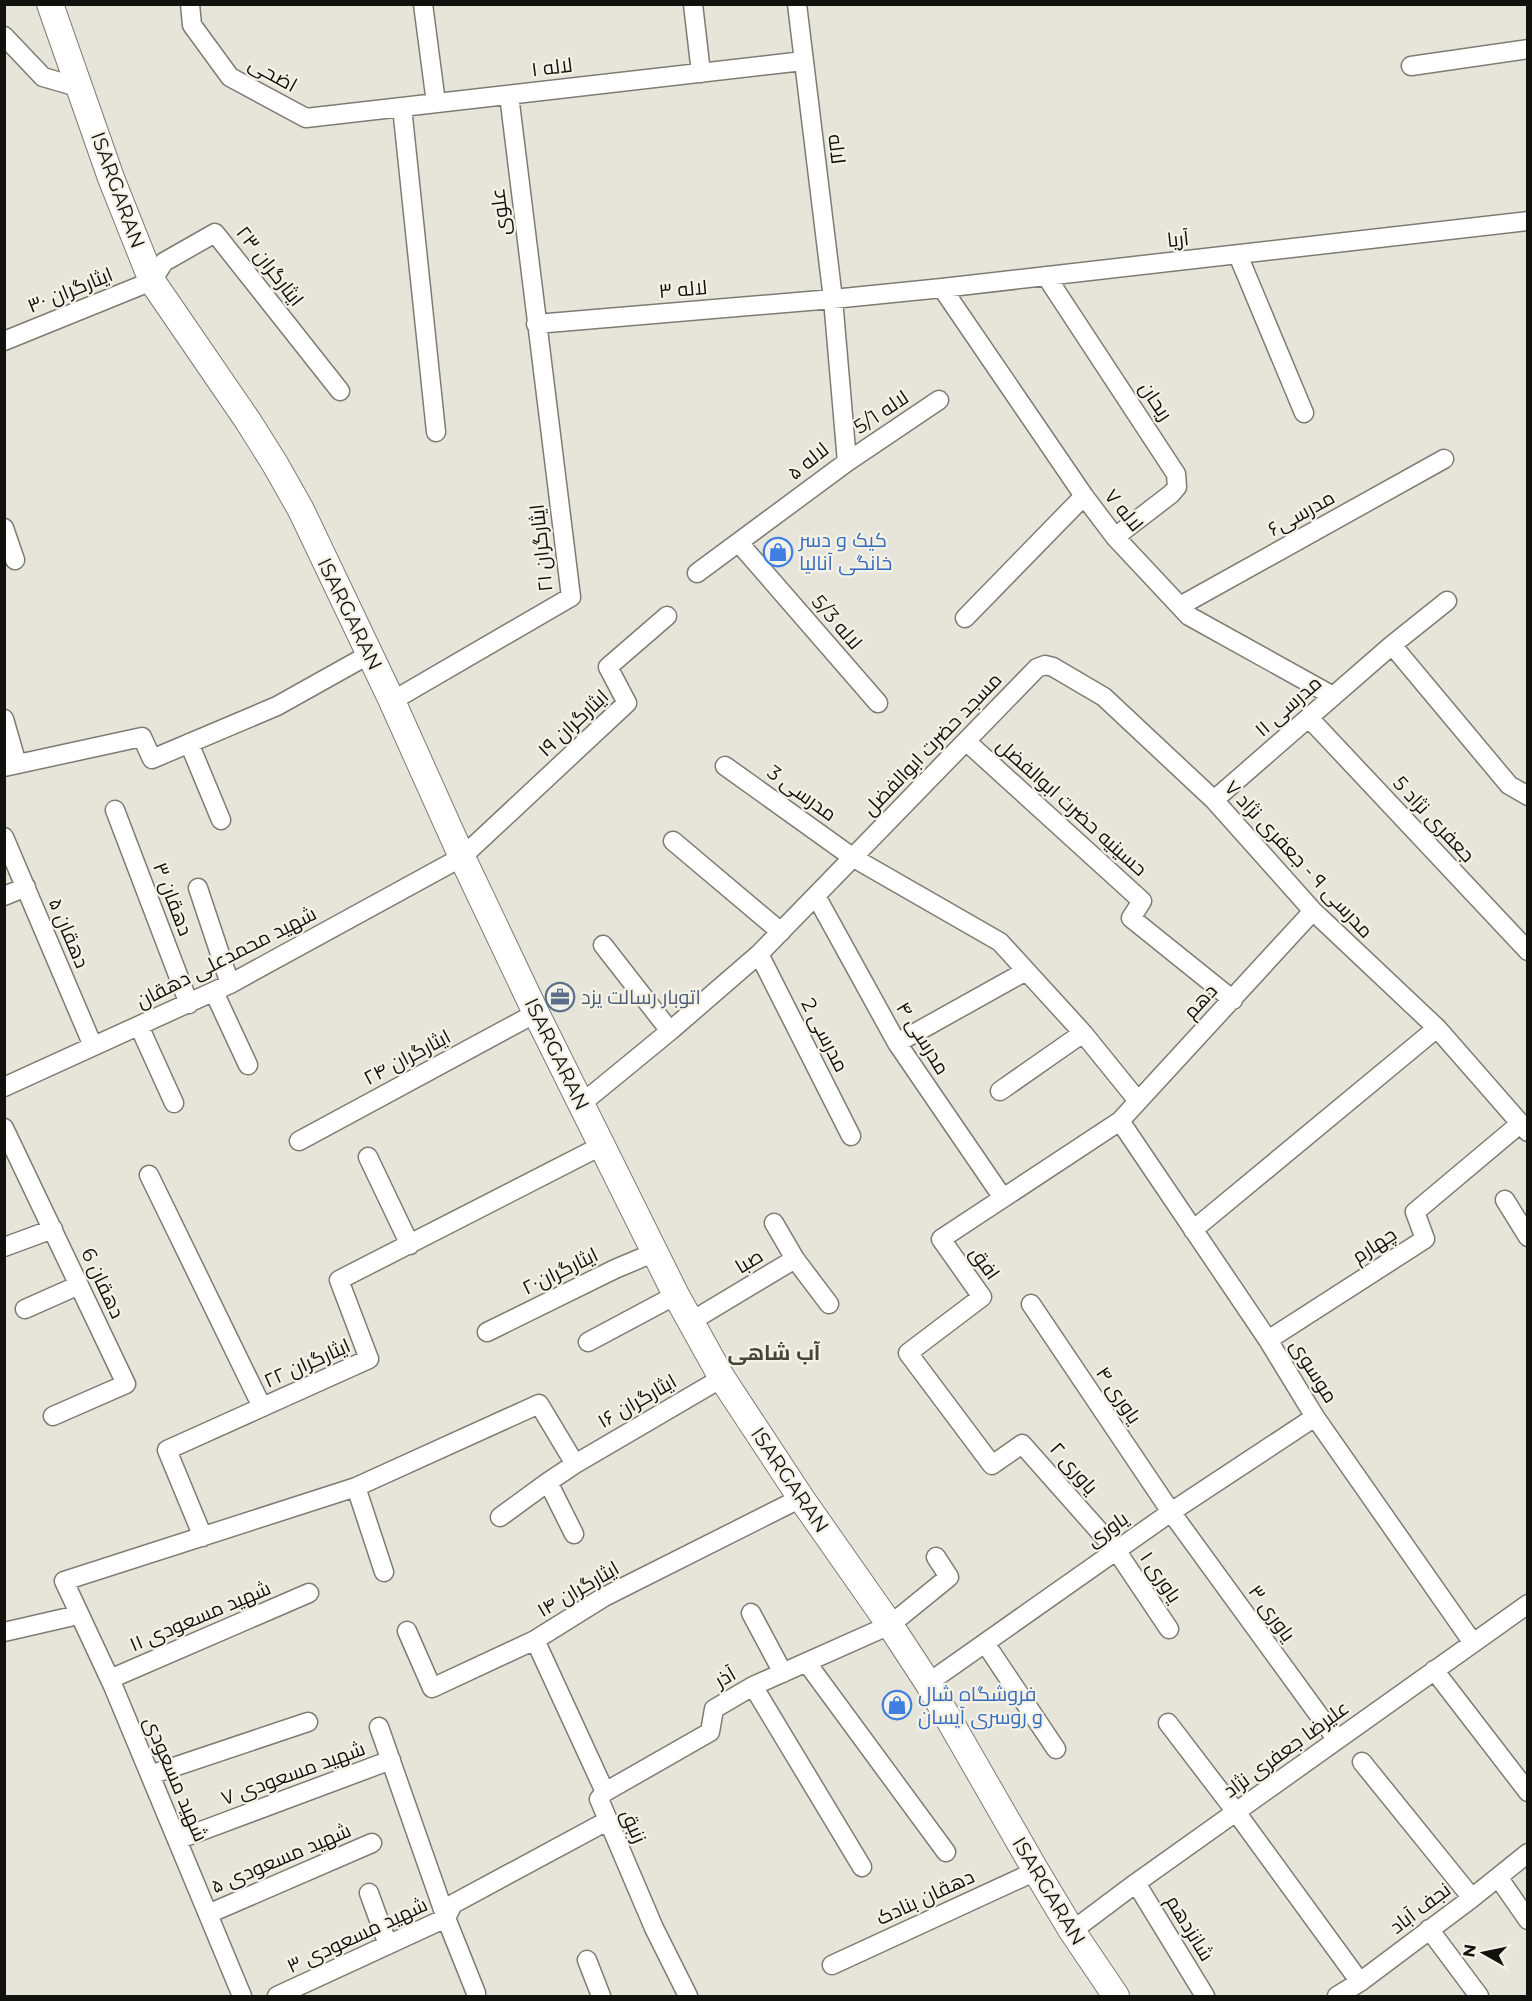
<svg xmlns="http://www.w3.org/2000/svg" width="1532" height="2001" font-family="Montserrat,Cairo,sans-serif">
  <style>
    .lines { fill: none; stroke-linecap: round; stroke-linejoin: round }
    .street-casing { stroke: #7e7c72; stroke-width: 21 }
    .secondary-casing { stroke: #7e7c72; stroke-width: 28 }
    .street { stroke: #fff; stroke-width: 18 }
    .secondary { stroke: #fff; stroke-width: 26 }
    .labels { text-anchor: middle; stroke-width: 4.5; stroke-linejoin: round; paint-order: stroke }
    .street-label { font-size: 20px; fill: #11110d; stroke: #f4f2e7 }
    .shop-label { font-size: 20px; fill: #366cbe; stroke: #f4f2e7; text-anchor: start }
    .service-label { font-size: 20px; fill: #4e5e75; stroke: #f4f2e7; text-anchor: start }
    .neighbourhood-label { font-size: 21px; font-weight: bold; fill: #45443b; stroke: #f4f2e7 }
  </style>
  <rect width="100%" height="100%" fill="#e7e5da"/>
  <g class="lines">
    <g class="street-casing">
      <path id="street" d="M190 4 192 25 230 77 306 118 803 61
        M423 4 436 103
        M693 4 701 73
        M797 4 833 299 847 462
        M4 36 43 77 81 88
        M1411 66 1528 49
        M402 107 436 432
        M1238 255 1304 413
        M1046 276 1176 474 1177 487 1171 494 1115 537
        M942 288 1084 496 1115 537 1189 616 1333 696
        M536 324 833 299 942 288 1528 221
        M4 341 152 281 164 262 215 233 340 391
        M4 528 15 560
        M739 543 878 703
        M697 573 847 462 939 400
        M1180 606 1444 459
        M965 618 1084 496
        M1392 645 1509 785 1528 796
        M392 701 571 597 509 95
        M1309 718 1528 951
        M4 719 17 764
        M967 742 1142 901 1131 918 1233 1000
        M189 743 221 820
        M725 766 852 857 1000 942 1083 1033 1138 1101
        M4 767 142 737 152 759 277 706 370 654
        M1214 800 1392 645 1447 601
        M115 810 189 1004
        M4 837 93 1046
        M673 841 781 932
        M198 888 230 984
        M4 896 26 887
        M816 896 897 1043 1003 1198
        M603 945 670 1031
        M759 954 851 1136
        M214 992 248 1065
        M139 1026 174 1103
        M897 1043 1026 971
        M4 1087 230 984 462 857 627 703 608 667 667 616
        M1000 1091 1083 1033
        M581 1104 670 1031 759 954 1037 668 1045 665 1053 667 1104 697 1214 800 1313 911 1437 1028 1528 1132
        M1120 1121 1268 1340 1315 1417 1473 1643
        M4 1128 126 1384 53 1416
        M299 1141 536 1013
        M368 1157 410 1245
        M149 1175 262 1407
        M1505 1200 1528 1237
        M1193 1230 1437 1028
        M4 1247 53 1229
        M795 1259 829 1304
        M1031 1304 1171 1512 1337 1740
        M25 1309 79 1285
        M690 1322 795 1259 774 1223
        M487 1332 615 1269 653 1253
        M1268 1340 1425 1239 1415 1212 1521 1123
        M588 1342 676 1295
        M356 1487 384 1572
        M500 1517 548 1482
        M574 1534 548 1482 575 1464 722 1378
        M203 1537 167 1450 369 1359 339 1280 601 1146
        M751 1613 783 1673
        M1169 1629 1116 1550 1022 1444 992 1465 908 1353 982 1297 941 1239 1120 1121 1313 911
        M407 1631 432 1688 535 1640 604 1597 801 1498
        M4 1632 78 1615
        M535 1640 605 1792 599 1799 654 1928 688 1996
        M985 1643 1056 1749
        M807 1663 946 1852
        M1434 1670 1528 1792
        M110 1679 309 1593
        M928 1683 1171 1512 1315 1417
        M753 1686 862 1867
        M1168 1723 1236 1812 1360 1982
        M379 1727 446 1918 476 1993
        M1362 1762 1472 1898
        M150 1775 308 1722
        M605 1792 710 1732 714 1709 753 1686 890 1625 949 1577 936 1557
        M177 1840 391 1760
        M1498 1877 1528 1920
        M1136 1883 1205 1996
        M369 1893 388 1945
        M208 1914 372 1843
        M1429 1929 1479 1996
        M1072 1931 1136 1883 1528 1604
        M587 1960 601 1996
        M832 1965 1036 1871
        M242 1996 113 1686 64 1581 356 1487 539 1404 575 1464
        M277 1996 446 1918 453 1904 607 1821
        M1337 1996 1360 1982 1472 1898 1528 1853"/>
    </g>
    <g class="secondary-casing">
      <path id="secondary" d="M50 4 111 178 152 281 248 421 275 464 301 510 392 701 462 857 536 1013 676 1295 722 1378 801 1498 890 1625 928 1683 1036 1871 1072 1931 1116 1996"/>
    </g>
    <use href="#street" class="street"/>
    <use href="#secondary" class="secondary"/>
  </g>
  <defs>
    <g id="shop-ring" transform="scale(1.5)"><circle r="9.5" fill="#f4f2e7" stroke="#3f7fe0" stroke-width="1.5"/><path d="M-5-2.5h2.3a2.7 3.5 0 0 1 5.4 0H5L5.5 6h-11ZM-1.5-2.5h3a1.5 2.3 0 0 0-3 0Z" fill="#3f7fe0"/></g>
    <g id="office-ring" transform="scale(1.5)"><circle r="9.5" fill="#f4f2e7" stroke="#5c6f8a" stroke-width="1.5"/><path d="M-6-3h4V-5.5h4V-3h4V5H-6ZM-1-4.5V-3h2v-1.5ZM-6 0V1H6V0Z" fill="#5c6f8a"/></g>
  </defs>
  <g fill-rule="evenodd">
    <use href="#shop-ring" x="778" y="552"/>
    <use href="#office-ring" x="560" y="997"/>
    <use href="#shop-ring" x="897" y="1705"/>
  </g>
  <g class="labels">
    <g class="street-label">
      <text transform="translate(552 67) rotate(-7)" y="7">لاله ۱</text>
      <text transform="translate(273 74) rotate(29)" y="7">اضحی</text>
      <text transform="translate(837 149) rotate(83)" y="7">لاله</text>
      <text transform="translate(118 190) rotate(70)" y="7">ISARGARAN</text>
      <text transform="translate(500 212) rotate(-97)" y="7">علوی</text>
      <text transform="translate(1178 239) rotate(-6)" y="7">آریا</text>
      <text transform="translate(270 266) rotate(52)" y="7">ایثارگران ۲۳</text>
      <text transform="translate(683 289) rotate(-5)" y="7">لاله ۳</text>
      <text transform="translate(70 290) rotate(-22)" y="7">ایثارگران ۳۰</text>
      <text transform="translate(1156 401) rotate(56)" y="7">ریحان</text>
      <text transform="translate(881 412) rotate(-34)" y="7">لاله 5/1</text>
      <text transform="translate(808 461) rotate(-39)" y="7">لاله ۵</text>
      <text transform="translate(1124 510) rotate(51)" y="7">لاله ۷</text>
      <text transform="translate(1301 513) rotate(-29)" y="7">مدرسی۶</text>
      <text transform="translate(541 548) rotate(-96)" y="7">ایثارگران ۲۱</text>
      <text transform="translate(350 614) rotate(64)" y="7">ISARGARAN</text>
      <text transform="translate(837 622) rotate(49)" y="7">لاله 5/3</text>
      <text transform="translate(1288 706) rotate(-41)" y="7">مدرسی ۱۱</text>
      <text transform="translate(573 723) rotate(-43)" y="7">ایثارگران ۱‍۹</text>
      <text transform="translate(932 744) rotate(-46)" y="7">مسجد حضرت ابوالفضل</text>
      <text transform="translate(802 793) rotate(36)" y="7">مدرسی 3</text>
      <text transform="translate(1072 807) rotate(42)" y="7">حسینیه حضرت ابوالفضل</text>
      <text transform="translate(1434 819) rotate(47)" y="7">جعفری نژاد 5</text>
      <text transform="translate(1299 859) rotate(47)" y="7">مدرسی ۹ - جعفری نژاد ۷</text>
      <text transform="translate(173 899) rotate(69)" y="7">دهقان ۳</text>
      <text transform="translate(69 933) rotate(67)" y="7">دهقان ۵</text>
      <text transform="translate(226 957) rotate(-27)" y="7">شهید محمدعلی دهقان</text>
      <text transform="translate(1200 1001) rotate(-47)" y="7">دهم</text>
      <text transform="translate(825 1035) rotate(63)" y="7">مدرسی 2</text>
      <text transform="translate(923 1038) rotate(58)" y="7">مدرسی ۴</text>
      <text transform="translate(557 1054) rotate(64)" y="7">ISARGARAN</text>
      <text transform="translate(407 1057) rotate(-28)" y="7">ایثارگران ۲۴</text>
      <text transform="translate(1374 1245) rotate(-33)" y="7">چهارم</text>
      <text transform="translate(749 1261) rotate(-31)" y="7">صبا</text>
      <text transform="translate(985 1263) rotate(55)" y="7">افق</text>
      <text transform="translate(560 1271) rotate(-26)" y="7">۲۰ایثارگران</text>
      <text transform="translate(103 1283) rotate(65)" y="7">دهقان 6</text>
      <text transform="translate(307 1363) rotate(-24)" y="7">ایثارگران ۲۲</text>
      <text transform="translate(1314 1371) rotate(58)" y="7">موسوی</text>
      <text transform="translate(1119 1395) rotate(56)" y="7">یاوری ۴</text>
      <text transform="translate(637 1401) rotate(-30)" y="7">ایثارگران ۱۶</text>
      <text transform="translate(1074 1468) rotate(49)" y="7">یاوری ۲</text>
      <text transform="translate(790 1480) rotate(56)" y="7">ISARGARAN</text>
      <text transform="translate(1107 1529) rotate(-35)" y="7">یاوری</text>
      <text transform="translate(1161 1577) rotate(56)" y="7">یاوری ۱</text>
      <text transform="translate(578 1589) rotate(-30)" y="7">ایثارگران ۱۴</text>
      <text transform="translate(1272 1613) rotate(54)" y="7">یاوری ۳</text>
      <text transform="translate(200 1616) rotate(-23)" y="7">شهید مسعودی ۱۱</text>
      <text transform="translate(725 1677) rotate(-30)" y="7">آذر</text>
      <text transform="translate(1286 1749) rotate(-36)" y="7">علیرضا جعفری نژاد</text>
      <text transform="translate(293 1773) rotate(-20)" y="7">شهید مسعودی ۷</text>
      <text transform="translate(176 1779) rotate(67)" y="7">شهید مسعودی</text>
      <text transform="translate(634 1826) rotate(67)" y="7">زنبق</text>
      <text transform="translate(281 1858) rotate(-23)" y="7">شهید مسعودی ۵</text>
      <text transform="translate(1049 1891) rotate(59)" y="7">ISARGARAN</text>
      <text transform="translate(925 1897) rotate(-25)" y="7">دهقان بنادک</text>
      <text transform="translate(1420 1908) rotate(-37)" y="7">نجف آباد</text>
      <text transform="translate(1190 1928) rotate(59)" y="7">شانزدهم</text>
      <text transform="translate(357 1935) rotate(-25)" y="7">شهید مسعودی ۳</text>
    </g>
    <g class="shop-label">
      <text x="799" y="547">کیک و دسر<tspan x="799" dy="23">خانگی آنالیا</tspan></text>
      <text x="918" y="1701">فروشگاه شال<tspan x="918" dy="23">و روسری آیسان</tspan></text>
    </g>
    <g class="service-label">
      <text x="581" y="1004">اتوبار رسالت یزد</text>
    </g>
    <g class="neighbourhood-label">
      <text x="774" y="1360">آب شاهی</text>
    </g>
  </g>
  <rect width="1532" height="2001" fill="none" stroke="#11110d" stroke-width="12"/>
  <g transform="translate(1484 1953) rotate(279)" stroke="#f4f2e7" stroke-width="4.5" paint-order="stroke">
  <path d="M0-4.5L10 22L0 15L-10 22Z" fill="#11110d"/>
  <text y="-9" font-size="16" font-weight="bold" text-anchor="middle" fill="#11110d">N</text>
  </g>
</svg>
